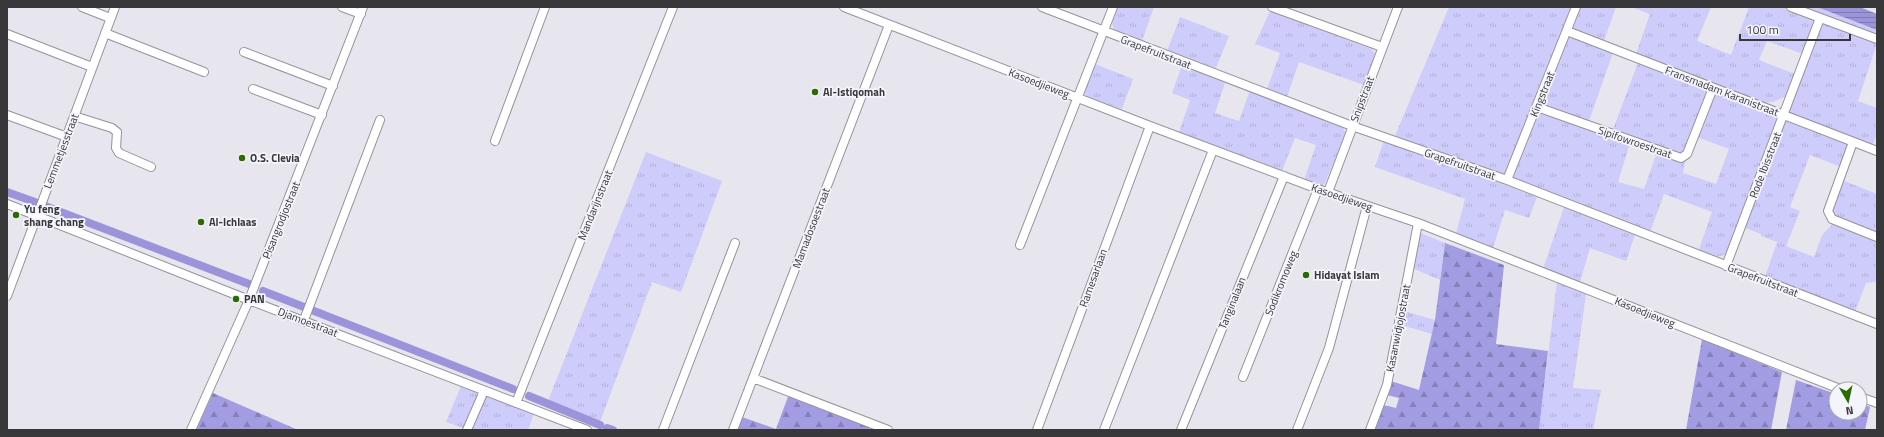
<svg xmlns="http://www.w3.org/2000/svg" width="1884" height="437" font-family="'Titillium Web',sans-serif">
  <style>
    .grass { fill: url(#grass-tufts) }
    .forest { fill: url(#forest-firs) }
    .water { fill: url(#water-rules) }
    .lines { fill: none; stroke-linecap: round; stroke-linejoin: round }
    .canal { stroke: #9b94da; stroke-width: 8 }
    .street-casing { stroke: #93939a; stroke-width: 10 }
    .street { stroke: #fff; stroke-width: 8 }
    .poi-dot { fill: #2b6c01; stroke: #f4f4fc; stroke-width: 1.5 }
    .labels { text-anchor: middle; stroke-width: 3.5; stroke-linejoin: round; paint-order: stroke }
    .street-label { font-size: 11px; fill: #38383b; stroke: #f4f4fc }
    .poi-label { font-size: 11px; font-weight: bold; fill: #38383b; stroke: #f4f4fc; text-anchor: start }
  </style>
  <defs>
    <pattern id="grass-tufts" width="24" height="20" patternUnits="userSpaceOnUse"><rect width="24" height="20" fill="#ceccfa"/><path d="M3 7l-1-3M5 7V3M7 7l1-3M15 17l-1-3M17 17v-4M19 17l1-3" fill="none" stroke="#b2b0d7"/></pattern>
    <pattern id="forest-firs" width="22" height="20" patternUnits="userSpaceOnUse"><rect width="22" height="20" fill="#a29ce2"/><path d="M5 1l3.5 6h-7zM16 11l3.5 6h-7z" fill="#8580b8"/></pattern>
    <pattern id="water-rules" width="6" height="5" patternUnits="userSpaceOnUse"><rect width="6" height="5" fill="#9b94da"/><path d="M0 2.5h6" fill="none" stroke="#7f7ab2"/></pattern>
  </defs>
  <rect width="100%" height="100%" fill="#e7e6ee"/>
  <path class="grass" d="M1118 7H1154L1142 41 1116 31C1108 24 1115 15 1118 7Z
    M1449 7H1571L1507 171 1503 175 1395 136Z
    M1578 7H1616L1604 41 1576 31 1572 28V23Z
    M1631 7H1711L1697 41 1731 55 1749 7H1784L1812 18 1815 21 1803 54 1767 41 1759 60 1795 74 1787 96 1773 102 1760 103 1636 54 1650 14Z
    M1796 7H1817L1877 30V37Z
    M1270 11 1371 49 1375 53 1374 59 1364 85 1299 62 1287 97 1267 89 1280 53 1255 44Z
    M1180 17 1229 36 1216 68 1167 51Z
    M1828 23 1877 43 1858 101 1877 108V134L1872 146 1793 117 1789 109 1819 28 1823 24Z
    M1572 35 1614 50 1589 121 1544 107 1542 103 1568 36Z
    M1639 60 1705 87 1707 91 1684 151 1679 155 1612 132Z
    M1095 64 1133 79 1122 109 1087 97 1084 91Z
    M1182 65 1225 83 1215 113 1239 121 1250 90 1343 127 1346 133 1325 183 1321 186 1304 180 1316 145 1295 138 1282 171 1179 132 1190 100 1172 93Z
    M1717 93 1775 114 1778 123 1726 254C1715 259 1709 256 1698 252L1712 212 1664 194 1650 232 1514 179 1512 175 1537 113 1541 111 1630 143 1618 182 1644 189 1657 152 1685 161 1683 173 1716 184 1729 149 1697 137 1714 95Z
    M1789 119 1844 141 1848 144 1841 167 1810 155 1790 207 1800 211 1786 246 1814 257 1822 235 1833 224 1877 240V276L1875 282 1866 283 1855 312 1765 277 1777 242 1761 236V234L1743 227 1784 121Z
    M1384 140 1537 197 1529 218 1505 210 1493 248 1456 234 1465 199 1375 167Z
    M646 152 722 181 681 292 652 282 600 422 548 401Z
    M1842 180 1877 194V235L1836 219 1831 212Z
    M1564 207 1635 235 1626 261 1590 248 1580 282 1543 269Z
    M1418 232 1445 243 1440 280 1412 268Z
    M1557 282 1586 294 1573 388 1601 390 1593 430H1539Z
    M1404 311 1435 320 1432 334 1401 325Z
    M461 386 478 393 466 429 446 422Z
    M488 395 534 413 528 430H470L485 396Z"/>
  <path class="forest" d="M1445 243 1504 265 1496 344 1548 351 1539 430H1374L1383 405 1396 408 1399 398 1387 395 1391 381 1419 390 1435 320Z
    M1702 339 1782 372 1771 430H1686Z
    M1796 380 1836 394V413H1860V403L1870 407 1865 430H1786Z
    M213 393 298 430H196Z
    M789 394 870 427 869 430H737L742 417 776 429Z"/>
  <path class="water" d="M1817 7H1860L1877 14V30Z"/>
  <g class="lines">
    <path class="canal" d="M7 192 35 202
      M45 206 249 284
      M263 291 513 389
      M529 396 600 425
      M607 428 613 430"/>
    <g class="street-casing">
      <path id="street" d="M82 7 110 18
        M342 7 361 14
        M844 7 1150 126 1318 189 1418 223 1840 389
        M1042 7 1352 126 1507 180 1877 324
        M1272 7 1382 47
        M1791 7 1877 39
        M1567 31 1877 151
        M105 33 204 72
        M7 34 92 67
        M244 52 333 86
        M253 89 322 115
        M1537 107 1681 158 1687 154 1713 88
        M7 115 67 137
        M74 116 112 128 117 132 116 148 119 153 151 167
        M495 141 545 7
        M1853 142 1828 211 1832 219 1877 237
        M1507 180 1576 7
        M1328 192 1398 7
        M7 204 249 300 587 430
        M1020 245 1113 7
        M1726 266 1820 18
        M7 296 115 7
        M304 320 380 120
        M1243 377 1318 189
        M753 378 888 430
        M1860 397 1877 403
        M516 403 673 7
        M191 430 249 300 363 7
        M467 430 484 391
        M663 430 735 243
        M733 430 889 25
        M1037 430 1150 126
        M1104 430 1213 150
        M1181 430 1284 176
        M1297 430 1329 348 1367 206
        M1370 430 1387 385 1418 223"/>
    </g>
    <use href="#street" class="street"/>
  </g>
  <g class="poi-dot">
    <circle cx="815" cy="92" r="4"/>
    <circle cx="242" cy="158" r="4"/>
    <circle cx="16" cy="215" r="4"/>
    <circle cx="201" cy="222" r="4"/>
    <circle cx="1306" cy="275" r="4"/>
    <circle cx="236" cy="299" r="4"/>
  </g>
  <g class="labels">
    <g class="street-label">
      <text transform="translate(1156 52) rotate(21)" y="4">Grapefruitstraat</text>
      <text transform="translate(1039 83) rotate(21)" y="4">Kasoedjieweg</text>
      <text transform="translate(1722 91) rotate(21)" y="4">Fransmadam Karanistraat</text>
      <text transform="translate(1542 94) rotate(-68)" y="4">Kingstraat</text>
      <text transform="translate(1362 99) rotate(-69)" y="4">Snipstraat</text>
      <text transform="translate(1635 142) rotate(19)" y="4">Sipifowroestraat</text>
      <text transform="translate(61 151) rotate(-69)" y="4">Lemmetjesstraat</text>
      <text transform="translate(1460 164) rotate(19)" y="4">Grapefruitstraat</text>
      <text transform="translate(1765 165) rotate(-69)" y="4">Rode Ibisstraat</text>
      <text transform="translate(1342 197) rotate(19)" y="4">Kasoedjieweg</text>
      <text transform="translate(595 205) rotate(-68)" y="4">Mandarijnstraat</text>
      <text transform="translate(281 220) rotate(-68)" y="4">Pisangrodjostraat</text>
      <text transform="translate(811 228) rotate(-69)" y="4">Mamadosoestraat</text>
      <text transform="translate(1093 278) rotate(-70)" y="4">Ramesarlaan</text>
      <text transform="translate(1763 280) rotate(21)" y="4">Grapefruitstraat</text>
      <text transform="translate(1281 283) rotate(-68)" y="4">Sodikromoweg</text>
      <text transform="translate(1232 303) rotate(-68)" y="4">Tanginalaan</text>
      <text transform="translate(1645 312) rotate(22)" y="4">Kasoedjieweg</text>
      <text transform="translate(308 322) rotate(21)" y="4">Djamoestraat</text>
      <text transform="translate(1398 328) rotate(-79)" y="4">Kasanwidjojostraat</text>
    </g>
    <g class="poi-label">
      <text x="823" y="96">Al-Istiqomah</text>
      <text x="250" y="162">O.S. Clevia</text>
      <text x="24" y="213">Yu feng<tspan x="24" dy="13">shang chang</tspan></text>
      <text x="209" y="226">Al-Ichlaas</text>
      <text x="1314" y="279">Hidayat Islam</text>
      <text x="244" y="303">PAN</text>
    </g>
  </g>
  <rect width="1884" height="437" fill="none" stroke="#38383b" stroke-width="16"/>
  <g transform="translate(1848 401) rotate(171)"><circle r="19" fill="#f4f4fc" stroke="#a9a9af"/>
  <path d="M0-3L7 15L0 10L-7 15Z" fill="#2b6c01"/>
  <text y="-6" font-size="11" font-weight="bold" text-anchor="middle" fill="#38383b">N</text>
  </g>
  <path d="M1740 34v6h110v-6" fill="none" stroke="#38383b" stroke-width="2"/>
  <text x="1746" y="34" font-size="12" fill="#38383b" stroke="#f4f4fc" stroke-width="3" paint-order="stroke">100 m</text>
</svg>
